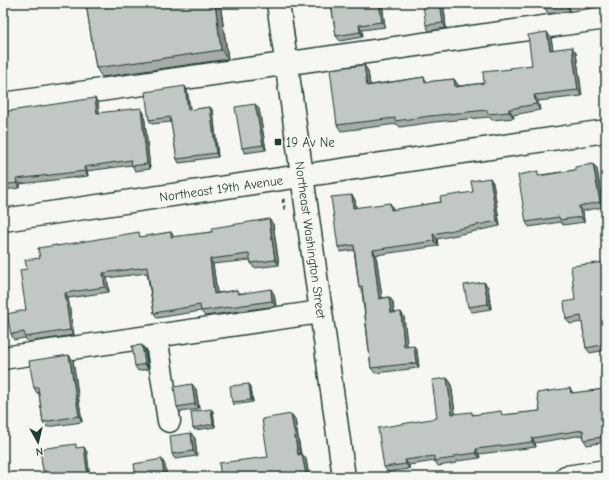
<svg xmlns="http://www.w3.org/2000/svg" width="609" height="480" font-family="'Comic Neue',sans-serif">
  <style>
    .lines { fill: none; stroke-linecap: round; stroke-linejoin: round }
    .minor-casing { stroke: #1f3d34; stroke-width: 25 }
    .path { stroke: #1f3d34; stroke-width: 2.5; stroke-dasharray: 4 3; stroke-linecap: butt }
    .minor { stroke: #f6f6f2; stroke-width: 22 }
    .wall { fill: #a6aca8; stroke: #1f3d34 }
    .shaded-wall { fill: #878c88; stroke: #1f3d34 }
    .building { fill: #c1c8c3; stroke: #1f3d34 }
    .poi-dot { fill: #1f3d34; stroke: #f6f6f2; stroke-width: 1.5 }
    .labels { text-anchor: middle; stroke-width: 3; stroke-linejoin: round; paint-order: stroke }
    .poi-label { font-size: 13px; fill: #1f3d34; stroke: #f6f6f2; text-anchor: start }
    .street-label { font-size: 13px; fill: #1f3d34; stroke: #f6f6f2 }
  </style>
  <rect width="100%" height="100%" fill="#f6f6f2"/>
  <filter id="ink" filterUnits="userSpaceOnUse"><feTurbulence type="fractalNoise" baseFrequency=".025" numOctaves="2"/><feDisplacementMap in="SourceGraphic" scale="8" xChannelSelector="R" yChannelSelector="G"/><feConvolveMatrix kernelMatrix="1 2 1 2 8 2 1 2 1" color-interpolation-filters="sRGB"/></filter>
  <g filter="url(#ink)">
    <g class="lines">
      <g class="minor-casing">
        <path id="minor" d="M278 3 344 477
          M3 104 606 18
          M3 220 606 131
          M156 336 169 421
          M3 358 320 312
          M566 477 606 471"/>
      </g>
      <path class="path" d="M284 199 283 201 285 210"/>
      <use href="#minor" class="minor"/>
    </g>
    <path class="wall" d="M86 3H220L228 59 102 77 96 68Z
      M331 3H382L385 27 362 30 363 37 340 41 336 36Z
      M544 3H569L570 11 548 14 545 8Z
      M444 8 446 28 429 31 426 25Z
      M551 38 553 50 576 53 582 96 538 101 540 110 513 115 514 118 492 120 489 117 434 122 400 127 397 124 341 131 337 125 364 65 368 71 370 85 424 77 427 82 454 79 458 85 459 86 484 83 511 69 532 65Z
      M187 90 190 110 210 107 213 111 218 157 195 160 196 161 179 163 177 159 171 122 152 124 149 120Z
      M98 103 99 113H144L150 169 135 171 132 165 87 171 88 176 20 184V188L3 190V112Z
      M259 109 266 150 245 153 242 148Z
      M593 164 597 169 603 207 583 211 584 222 563 225 561 222 529 227 526 222 541 175 575 170Z
      M490 178 493 183 500 226 437 239 438 246 376 255 382 298 389 297 393 302 394 312 404 317 407 347 417 351 419 368 375 373 371 368 362 291 359 287 354 250 341 252 338 247 352 195 355 200 356 208H393V210L441 202 473 192Z
      M273 224 279 265 254 268 251 263 250 260 213 264 217 293 237 290 239 293 274 294 276 306 205 316 201 311 157 318 154 313 147 273 107 278 109 292 68 298 74 335 28 342 25 338 14 340 11 334 26 310 27 269 57 245 58 246 143 237 171 232 174 237Z
      M606 262V350L590 353 586 348 582 322 570 324 566 319 575 300Z
      M484 282 488 287 491 309 472 312 468 307Z
      M142 345 145 350 148 369 138 371 135 366Z
      M73 360 82 422 47 427 43 422 39 393H37L34 388Z
      M447 378 451 383 455 414 504 415 540 411 574 393 606 389V385V435L605 436 606 442 587 445 584 440 583 435 535 443 536 447 479 454 480 458 457 461V463L438 466 435 461 409 465V469L388 472 384 467 437 418Z
      M249 384 251 387 253 402 234 405 232 402Z
      M196 389 199 409 180 412 177 407Z
      M213 411 215 427 195 430 193 428Z
      M291 414 295 419 301 454H302L306 459 309 477H221L268 457Z
      M195 438 197 456 175 459 172 454Z"/>
    <path class="shaded-wall" d="M215 3H220L228 59 221 50Z
      M379 3H382L385 27 382 22Z
      M440 3 444 8 446 28 443 23Z
      M566 3H569L570 11 566 5Z
      M359 25 362 30 363 37 360 32Z
      M547 32 551 38 554 56 550 50Z
      M572 47 576 53 582 96 578 90Z
      M364 65 368 71 371 92 367 86Z
      M454 79 458 85 459 93 455 87Z
      M185 86 187 90 191 114 188 110Z
      M534 95 538 101 540 110 536 104Z
      M95 98 98 103 100 118 97 113Z
      M255 104 259 109 266 150 263 145Z
      M210 107 213 111 218 157 216 153Z
      M141 108 144 113 150 169 147 164Z
      M509 109 513 115 514 118 509 112Z
      M593 164 597 169 603 207 600 202Z
      M84 167 87 171 88 176 85 171Z
      M490 178 493 183 500 226 497 221Z
      M16 179 20 184V188L17 183Z
      M352 195 355 200 357 213 353 208Z
      M390 203 393 208 394 215 391 210Z
      M579 206 583 211 584 222 581 217Z
      M269 219 273 224 279 265 275 260Z
      M433 234 437 239 438 246 434 241Z
      M373 250 376 255 383 304 379 299Z
      M210 259 213 264 218 299 214 294Z
      M103 273 107 278 109 292 105 287Z
      M484 282 488 287 491 309 488 304Z
      M271 289 274 294 276 306 272 301Z
      M65 293 68 298 74 335 70 330Z
      M389 297 393 302 394 318 391 313Z
      M401 312 404 317 408 352 404 347Z
      M142 345 145 350 148 369 145 364Z
      M414 346 417 351 419 368 416 363Z
      M69 355 73 360 82 422 79 416Z
      M447 378 451 383 456 419 452 414Z
      M192 384 196 389 199 409 195 404Z
      M249 384 251 387 253 402 251 400Z
      M570 388 573 393H571Z
      M211 409 213 411 215 427 213 424Z
      M291 414 295 419 301 460 298 455Z
      M601 431 605 436 606 442 602 437Z
      M191 433 195 438 197 456 193 451Z
      M532 438 535 443 536 447 532 442Z
      M84 447 87 452 90 477H88Z
      M476 449 479 454 480 458 476 453Z
      M302 454 306 459 309 477H307L306 475Z
      M162 459 165 465 167 477H164Z
      M405 460 409 465V469L406 464Z"/>
    <path class="building" d="M86 3H215L221 50 96 68Z
      M331 3H379L382 22 359 25 360 32 336 36Z
      M440 3 443 23 426 25 423 5Z
      M544 3H566V5L545 8Z
      M547 32 550 50 572 47 578 90 534 95 536 104 509 109V112L488 114 487 110 430 116 395 121V118L337 125 330 69 364 65 367 86 424 77 425 82 454 79 455 87 484 83 483 72 511 69 510 68 532 65 528 35Z
      M185 86 188 110 210 107 216 153 193 156V157L177 159 170 117 149 120 145 92Z
      M95 98 97 113 141 108 147 164 132 166 131 160 84 167 85 171 16 179 17 183 3 185V112Z
      M255 104 263 145 242 148 235 107Z
      M593 164 600 202 579 206 581 217 560 220 559 217 526 222 518 175 538 171V176L575 170V167Z
      M490 178 497 221 433 234 434 241 373 250 379 299 389 297 391 313 401 312 404 347 414 346 416 363 371 368 362 286 359 287 354 245 338 247 331 197 352 195 353 208 390 203 391 210 441 202 440 197 473 192 471 181Z
      M269 219 275 260 251 263 249 254 210 259 214 294 237 290 238 294 271 289 272 301 201 311 200 305 154 313 147 267 103 273 105 287 65 293 70 330 25 337 24 332 11 334 7 314 26 310 20 270 27 269 25 260 40 258 38 248 57 245V246L139 232 140 237 171 232V237L212 232V228Z
      M606 262V344L586 348 581 316 566 319 564 302 575 300 571 266Z
      M484 282 488 304 468 307 464 285Z
      M142 345 145 364 135 366 132 346Z
      M69 355 79 416 43 422 38 387 34 388 29 361Z
      M447 378 452 414 472 412V415L501 411 502 415 540 411 537 393 570 388 571 393 606 389 605 385H606V430L601 431 602 437 584 440 583 430 532 438V442L476 449V453L454 456V458L434 461V456L405 460 406 464 384 467 378 428 437 418 432 380Z
      M192 384 195 404 177 407 174 387Z
      M249 384 251 400 232 402 230 386Z
      M211 409 213 424 193 428 191 412Z
      M291 414 298 455 302 454 306 475 293 477H221L219 463 268 457 262 419Z
      M191 433 193 451 172 454 170 436Z
      M76 444V448L84 447 88 477H46L45 470 43 471 40 449Z
      M162 459 164 477H136L134 464Z"/>
  </g>
  <rect class="poi-dot" x="274" y="138" width="8" height="8" rx="2"/>
  <g class="labels">
    <g class="poi-label">
      <text x="286" y="147">19 Av Ne</text>
    </g>
    <g class="street-label">
      <text transform="translate(221 188) rotate(-8)" y="5">Northeast 19th Avenue</text>
      <text transform="translate(311 240) rotate(82)" y="5">Northeast Washington Street</text>
    </g>
  </g>
  <rect width="609" height="480" fill="none" stroke="#f6f6f2" stroke-width="16"/>
  <rect x="8" y="8" width="593" height="464" fill="none" stroke="#1f3d34" stroke-width="1.5" filter="url(#ink)"/>
  <g transform="translate(38 442) rotate(172)" stroke="#f6f6f2" stroke-width="3" paint-order="stroke">
  <path d="M0-3L7 15L0 10L-7 15Z" fill="#1f3d34"/>
  <text y="-6" font-size="11" font-weight="bold" text-anchor="middle" fill="#1f3d34">N</text>
  </g>
</svg>
